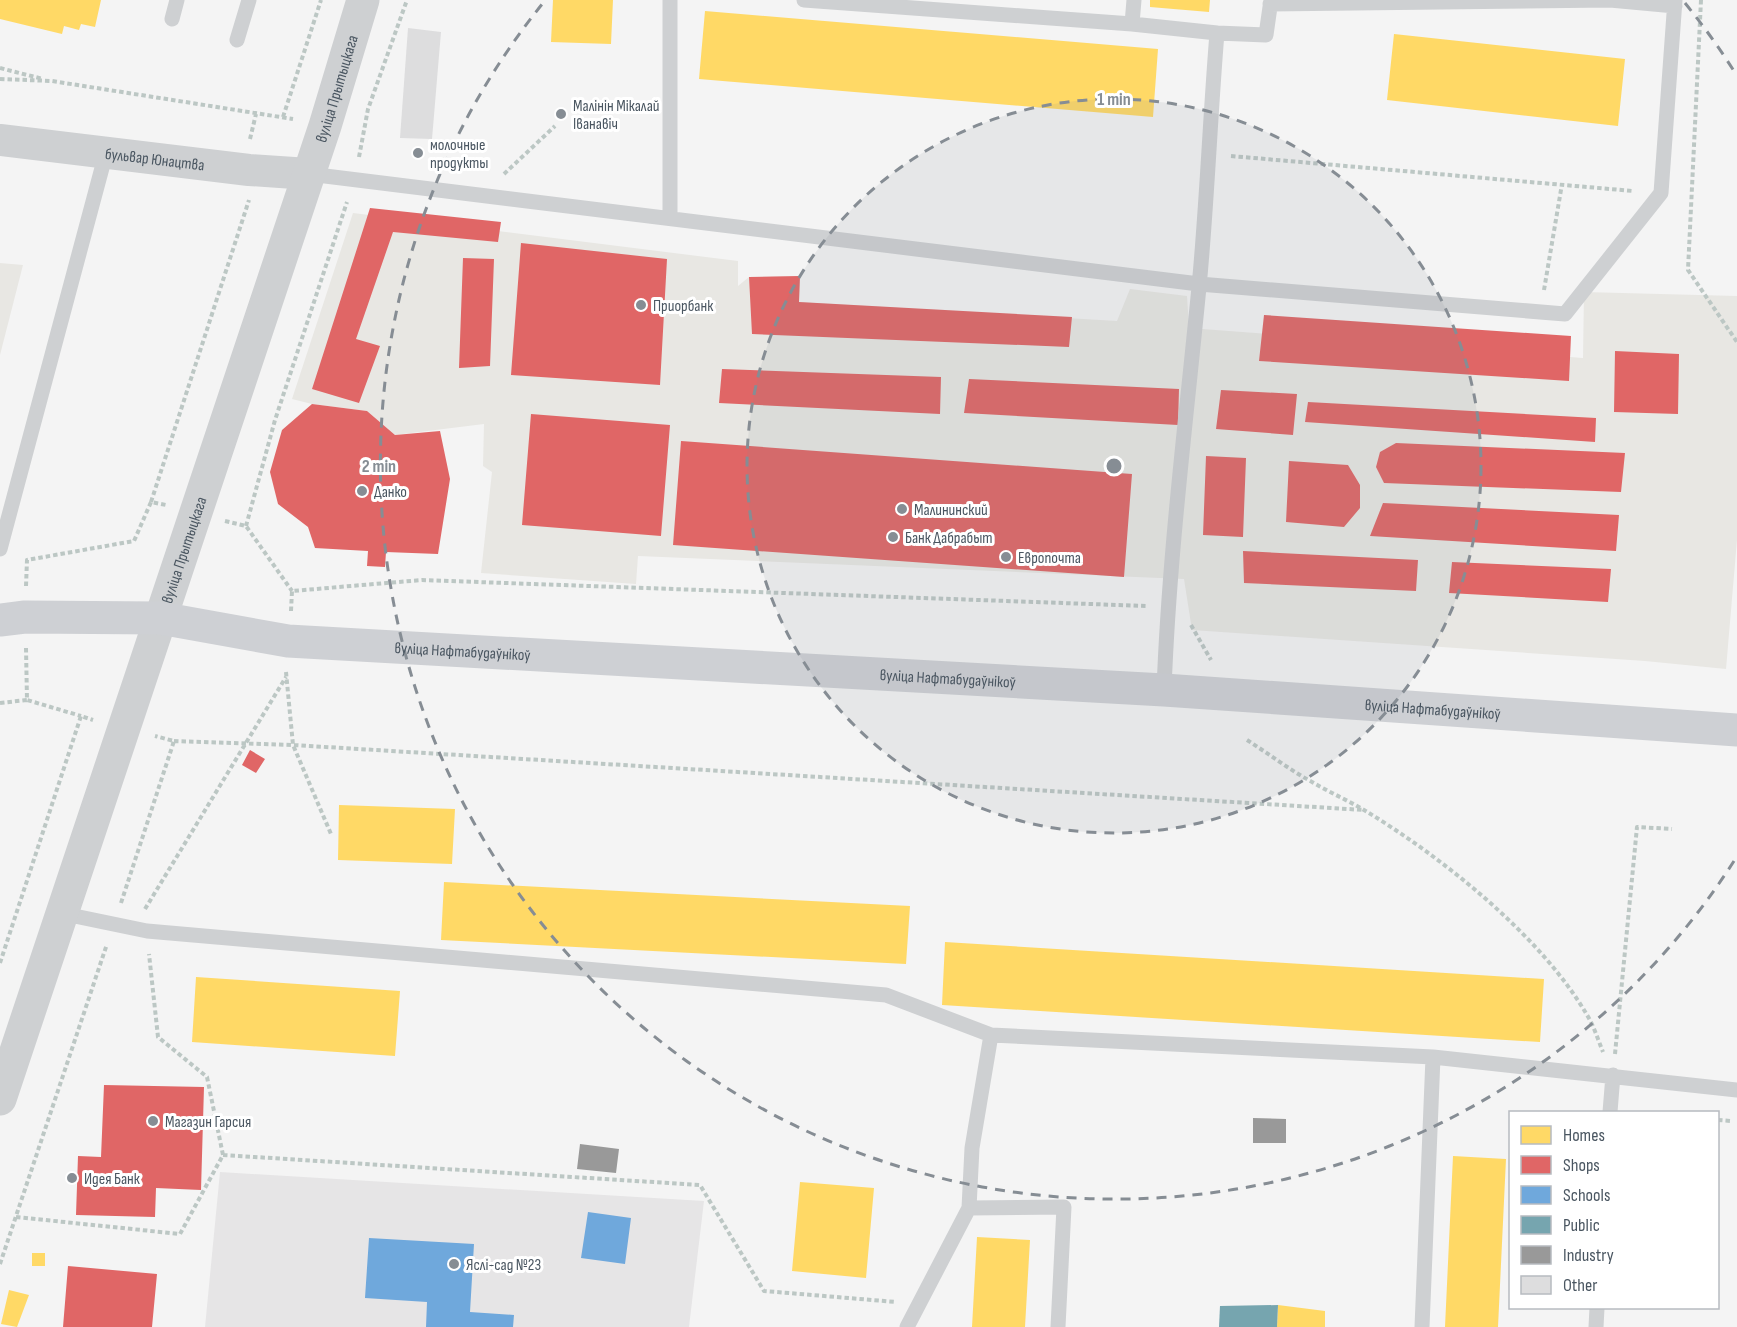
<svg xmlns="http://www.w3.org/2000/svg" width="1737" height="1327" font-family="'Sofia Sans Condensed',sans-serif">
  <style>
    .commercial { fill: #e8e7e3 }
    .education { fill: #e6e5e6 }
    .homes { fill: #ffd966 }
    .shops { fill: #e06666 }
    .schools { fill: #6fa8dc }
    .public { fill: #76a5af }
    .industry { fill: #999 }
    .building { fill: #ddddde }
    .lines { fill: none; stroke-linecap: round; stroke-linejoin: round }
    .path { stroke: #bcc7c4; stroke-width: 4; stroke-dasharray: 4.5 3; stroke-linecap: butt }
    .service { stroke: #ced0d2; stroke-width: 15 }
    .minor { stroke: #ced0d2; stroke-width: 32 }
    .tertiary { stroke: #ced0d2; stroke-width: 33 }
    .secondary { stroke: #ced0d4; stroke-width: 33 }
    .ring { fill: none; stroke: #868d94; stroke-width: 3; stroke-dasharray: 10 8 }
    .poi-dot { fill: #868d94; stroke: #fff; stroke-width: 2 }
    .labels { text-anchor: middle; stroke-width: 6; stroke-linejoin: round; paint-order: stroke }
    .street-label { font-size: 16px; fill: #4a5661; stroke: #fff }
    .poi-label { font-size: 16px; fill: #4a5661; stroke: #fff; text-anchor: start }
    .centre { fill: #868d94; stroke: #fff; stroke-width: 3 }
    .ring-label { font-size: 18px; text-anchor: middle; font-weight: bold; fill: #868d94; stroke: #fff; stroke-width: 6; stroke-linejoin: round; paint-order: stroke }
  </style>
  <rect width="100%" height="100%" fill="#f4f4f4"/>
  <path class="commercial" d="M353 213 738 261V286L749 277 800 276 799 302 1117 321 1130 289 1187 296 1189 328 1583 358 1584 292 1737 296V540L1726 669 1645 661 1192 630 1184 579 638 556 636 584 481 573 492 472 483 466 484 424 395 435 367 411 312 404 292 399Z
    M0 263 23 265 0 355Z"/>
  <path class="education" d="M220 1172 704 1201 689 1327H205Z"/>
  <path class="homes" d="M0 0H101L95 27 81 24 79 30 64 26 62 34 0 19Z
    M553 0H613L611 44 551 42Z
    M1150 0H1210L1209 12 1150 7Z
    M705 11 1158 49 1153 117 699 79Z
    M1394 34 1625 59 1618 126 1387 100Z
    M339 805 455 809 452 864 338 860Z
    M444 882 910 906 906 964 441 940Z
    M945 942 1544 979 1540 1042 942 1005Z
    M196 977 400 991 395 1056 192 1042Z
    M1453 1156 1506 1159 1498 1327H1445Z
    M800 1182 874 1188 866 1278 792 1271Z
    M977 1237 1030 1240 1025 1327H972Z
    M32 1253H45V1266H32Z
    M9 1290 29 1295 17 1327 1 1324Z
    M1278 1305 1325 1311V1327H1277Z"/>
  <path class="shops" d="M370 208 501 222 498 242 393 232 356 339 380 346 359 403 312 389Z
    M521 243 667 259 660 385 511 375Z
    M463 258 494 259 490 366 459 368Z
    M800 276 799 302 1072 317 1069 347 752 334 749 277Z
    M1264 315 1571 336 1569 381 1259 361Z
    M1615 351 1679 354 1678 414 1614 412Z
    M722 369 941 377 940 414 719 403Z
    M969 379 1179 389 1178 425 964 413Z
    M1221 390 1297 394 1293 435 1216 429Z
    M1308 402 1596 418 1595 442 1305 422Z
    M312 404 367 411 395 435 440 431 450 479 438 554 386 552 385 567 367 566 368 551 315 548 308 527 278 504 270 472 282 430Z
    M531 414 670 425 661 536 522 525Z
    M681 441 1132 474 1124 577 673 545Z
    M1396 443 1625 453 1621 492 1384 483 1376 467 1380 452Z
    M1206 456 1246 458 1243 537 1203 535Z
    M1289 461 1348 465 1360 485V508L1344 527 1286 522Z
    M1383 503 1619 515 1616 551 1370 536Z
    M1243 551 1418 560 1416 591 1244 583Z
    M1452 562 1611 569 1608 602 1449 593Z
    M250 750 265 759 256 773 242 765Z
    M104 1085 204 1087 201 1190 156 1188 155 1217 76 1215 78 1156 101 1157Z
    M68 1266 157 1274 152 1327H63Z"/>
  <path class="schools" d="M588 1212 631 1218 625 1264 581 1258Z
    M369 1238 474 1244 470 1312 514 1315 513 1327H426L427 1302 365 1298Z"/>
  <path class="public" d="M1278 1305 1277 1327H1219L1220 1306Z"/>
  <path class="industry" d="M1253 1118 1286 1119V1143H1253Z
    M580 1144 619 1149 616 1173 577 1169Z"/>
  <path class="building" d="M408 28 441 32 432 139 400 138Z"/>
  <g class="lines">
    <path class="path" d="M1701 0 1688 270 1737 342
      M0 68 43 79
      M0 79 52 81 293 119
      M283 117 321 0
      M250 139 256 114
      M1231 156 1633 191
      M359 157 368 109 407 0
      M504 174 555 126
      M1544 290 1562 184
      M151 502 249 200
      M225 521 246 526 292 591
      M246 526 275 420 347 202
      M26 586 27 560 134 541 151 502 166 505
      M291 611 292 591 422 580 1146 606
      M1191 625 1211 660
      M26 648 27 700 81 716
      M286 672 293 745 331 834
      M0 703 27 700
      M1247 740C1269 754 1290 770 1312 782 1329 792 1347 800 1364 810 1442 857 1541 936 1587 1015 1594 1026 1598 1040 1603 1052
      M174 741 293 745 1364 810
      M121 903 174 741 155 736
      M145 909 286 677
      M0 963 81 716 93 720
      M1615 1054 1637 827 1672 829
      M1718 1120 1731 1121
      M223 1155 700 1185 764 1291 896 1302
      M16 1217 180 1234 223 1155 207 1077 158 1037 149 954
      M0 1264 107 944"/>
    <path class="service" d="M804 0 1132 24 1217 33
      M1270 4 1610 0 1675 6
      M172 19 177 0
      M1132 24 1134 0
      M237 40 249 0
      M309 174 1199 284 1565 314 1661 193 1675 0
      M670 218V0
      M0 549 106 153
      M1164 690C1169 555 1186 421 1199 287 1207 203 1210 118 1217 33L1266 35 1271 0
      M60 913 147 931 886 995 991 1035 1433 1057 1737 1090
      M1610 1112 1613 1075
      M969 1208 1064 1207 1058 1327
      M907 1327 969 1208 972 1148 991 1035
      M1422 1327 1433 1057
      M1596 1327 1597 1308"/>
    <path class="minor" id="s1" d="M0 140 249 170 309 174"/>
    <path class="tertiary" id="s2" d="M0 1099 325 126 363 0"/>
    <path class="secondary" id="s3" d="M0 620 25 617 160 618 288 641 1164 690 1737 730"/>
  </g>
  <circle cx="1114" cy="466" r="367" fill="#868d94" fill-opacity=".12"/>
  <g class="ring">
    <circle cx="1114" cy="466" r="367"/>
    <path d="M1734 861A735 735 0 1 1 543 3M1685 3A735 735 0 0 1 1734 71"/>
  </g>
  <g class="poi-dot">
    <circle cx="561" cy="114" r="6"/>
    <circle cx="418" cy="153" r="6"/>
    <circle cx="641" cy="305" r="6"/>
    <circle cx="362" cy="491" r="6"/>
    <circle cx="902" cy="509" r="6"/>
    <circle cx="893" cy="537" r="6"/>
    <circle cx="1006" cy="557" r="6"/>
    <circle cx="153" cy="1121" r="6"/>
    <circle cx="72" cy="1178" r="6"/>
    <circle cx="454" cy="1264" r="6"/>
  </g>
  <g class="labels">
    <g class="street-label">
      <text dy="6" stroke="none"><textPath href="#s2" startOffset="1065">вуліца Прытыцкага</textPath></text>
      <text dy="6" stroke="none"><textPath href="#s1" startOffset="156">бульвар Юнацтва</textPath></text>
      <text dy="6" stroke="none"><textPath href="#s2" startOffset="579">вуліца Прытыцкага</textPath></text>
      <text dy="6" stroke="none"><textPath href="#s3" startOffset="465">вуліца Нафтабудаўнікоў</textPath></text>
      <text dy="6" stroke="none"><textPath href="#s3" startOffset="951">вуліца Нафтабудаўнікоў</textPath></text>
      <text dy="6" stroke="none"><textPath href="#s3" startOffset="1437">вуліца Нафтабудаўнікоў</textPath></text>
    </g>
    <g class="poi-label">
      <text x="573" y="111">Малінін Мікалай<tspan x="573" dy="18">Іванавіч</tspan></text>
      <text x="430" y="150">молочные<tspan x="430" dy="18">продукты</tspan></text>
      <text x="653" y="311">Приорбанк</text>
      <text x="374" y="497">Данко</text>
      <text x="914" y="515">Малининский</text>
      <text x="905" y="543">Банк Дабрабыт</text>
      <text x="1018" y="563">Европочта</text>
      <text x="165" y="1127">Магазин Гарсия</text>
      <text x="84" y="1184">Идея Банк</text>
      <text x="466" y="1270">Яслі-сад №23</text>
    </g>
  </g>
  <circle cx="1114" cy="466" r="9" class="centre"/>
  <g class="ring-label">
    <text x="1114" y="105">1 min</text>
    <text x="379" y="472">2 min</text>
  </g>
  <rect x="1509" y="1111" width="210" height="198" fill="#ffffff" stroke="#b7bbc0" stroke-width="1.5"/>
  <rect x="1521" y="1126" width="30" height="18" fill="#ffd966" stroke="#b7bbc0" stroke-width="1.5"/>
  <text x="1563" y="1141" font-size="18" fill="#4a5661">Homes</text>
  <rect x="1521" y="1156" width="30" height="18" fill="#e06666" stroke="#b7bbc0" stroke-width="1.5"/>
  <text x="1563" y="1171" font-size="18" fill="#4a5661">Shops</text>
  <rect x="1521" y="1186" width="30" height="18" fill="#6fa8dc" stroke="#b7bbc0" stroke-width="1.5"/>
  <text x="1563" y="1201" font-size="18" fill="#4a5661">Schools</text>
  <rect x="1521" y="1216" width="30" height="18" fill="#76a5af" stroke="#b7bbc0" stroke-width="1.5"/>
  <text x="1563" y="1231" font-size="18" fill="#4a5661">Public</text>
  <rect x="1521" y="1246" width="30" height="18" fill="#999999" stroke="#b7bbc0" stroke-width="1.5"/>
  <text x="1563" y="1261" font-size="18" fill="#4a5661">Industry</text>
  <rect x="1521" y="1276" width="30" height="18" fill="#ddddde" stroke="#b7bbc0" stroke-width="1.5"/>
  <text x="1563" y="1291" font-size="18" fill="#4a5661">Other</text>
</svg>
